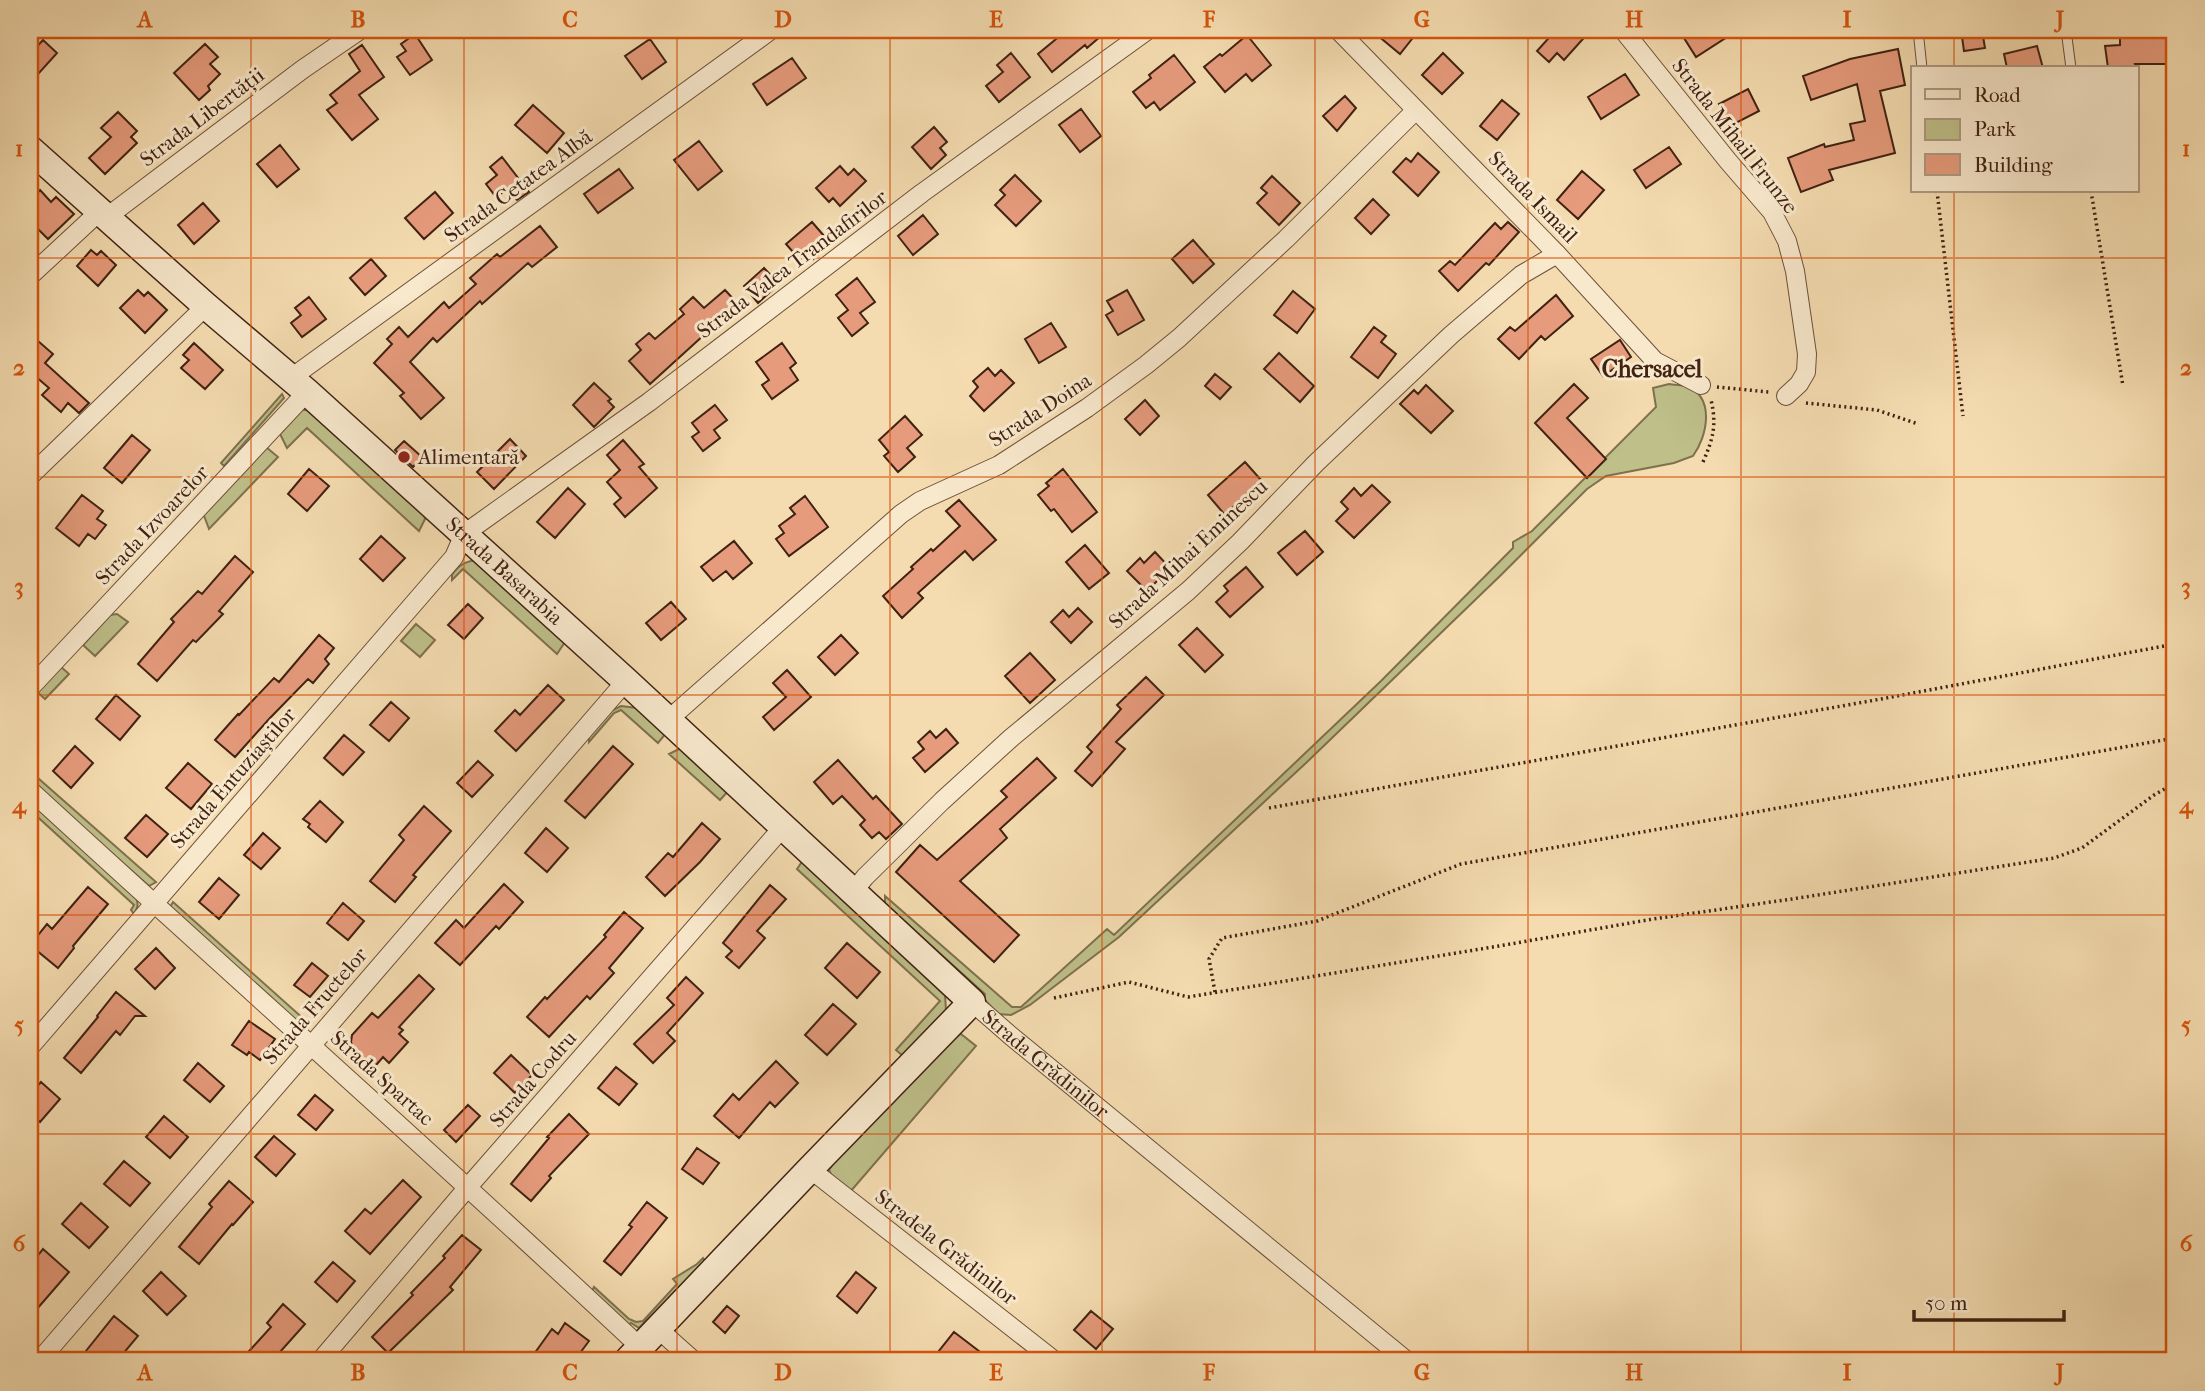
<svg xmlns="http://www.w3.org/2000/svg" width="2205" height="1391" font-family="'IM FELL French Canon',serif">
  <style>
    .green { fill: #bebf89; stroke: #7f704e; stroke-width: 2 }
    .building { fill: #e69b7c; stroke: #402213; stroke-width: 2 }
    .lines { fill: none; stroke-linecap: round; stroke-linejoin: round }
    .lane-casing { stroke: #6d503a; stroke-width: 11 }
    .street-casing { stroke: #6d503a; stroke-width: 20 }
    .secondary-casing { stroke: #402213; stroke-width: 29 }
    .path { stroke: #402213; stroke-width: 3.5; stroke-dasharray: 2 3.5; stroke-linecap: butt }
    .lane { stroke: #f8e8cc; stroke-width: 9 }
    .street { stroke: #f8e8cc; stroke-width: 18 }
    .secondary { stroke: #f8e8cc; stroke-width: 26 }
    .grid { fill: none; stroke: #d7540d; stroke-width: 2; stroke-opacity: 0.55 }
    .poi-dot { fill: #8f2418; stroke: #f8e8cc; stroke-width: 2.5 }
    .labels { text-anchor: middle; stroke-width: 6; stroke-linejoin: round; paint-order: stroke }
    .street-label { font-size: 21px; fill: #402213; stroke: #f8e8cc }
    .poi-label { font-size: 21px; fill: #402213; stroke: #f8e8cc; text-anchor: start }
    .quarter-label { font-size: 24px; font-weight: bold; fill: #402213; stroke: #f8e8cc }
    .neatline { fill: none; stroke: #d7540d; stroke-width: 2.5 }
    .grid-label { font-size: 23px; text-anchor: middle; font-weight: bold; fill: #d7540d }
  </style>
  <rect width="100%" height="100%" fill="#f4dcb0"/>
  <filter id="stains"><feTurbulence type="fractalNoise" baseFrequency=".00286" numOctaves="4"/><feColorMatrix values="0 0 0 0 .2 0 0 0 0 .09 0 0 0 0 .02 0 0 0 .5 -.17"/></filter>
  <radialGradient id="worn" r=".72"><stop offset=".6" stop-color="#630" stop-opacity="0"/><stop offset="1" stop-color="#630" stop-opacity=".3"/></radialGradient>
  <path class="green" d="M1669 384C1674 385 1681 385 1686 386 1716 397 1707 437 1693 456L1674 463 1606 476 1587 489 1501 575 1307 762 1119 937 1030 1005 1011 1015 998 1014 984 999 985 994 885 904V896L1012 1007H1021L1107 929 1114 935 1381 681 1513 548V542L1532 531 1656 407 1653 388Z
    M282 394 284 398 224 466 221 463Z
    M302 410H307L424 514 425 519 419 531 307 428 287 448 280 434Z
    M266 447 278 457 209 529 203 513Z
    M476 560 565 642 557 654 463 569 452 580V575C459 565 464 562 476 560Z
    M117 614 128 622 95 656 83 645 110 615Z
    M416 624 435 640 420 657 401 641Z
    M60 666 69 674 45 699 36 691Z
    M621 706 637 708 667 732 658 743 621 710 614 713 589 742V735L611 711Z
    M681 748 730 789 720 800 669 754Z
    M30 771 156 882 149 886 30 781Z
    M30 802 135 896C139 903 138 907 134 914L131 910 134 905 30 810Z
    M803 860 928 974 927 978 945 994 946 1011 903 1056 896 1050 940 1001 797 869Z
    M173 902 306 1021 300 1027 170 907Z
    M961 1034 976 1046 850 1192 832 1176 829 1170 832 1165 954 1036Z
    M703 1258 705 1261 639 1328 631 1323 629 1325 592 1291 594 1287 629 1319 636 1322 643 1321 677 1284 673 1279 697 1264Z"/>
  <path class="building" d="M1067 30H1108L1087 48 1085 45 1052 72 1038 54Z
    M1371 30H1419L1400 54Z
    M1556 30H1591L1564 60 1557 53 1549 62 1537 51Z
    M1697 30H1738L1696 57 1684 38Z
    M1961 30H1982L1985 48 1964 51Z
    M2155 32H2175V64H2135L2136 67 2108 68 2105 46 2120 45V36Z
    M415 34 432 60 410 75 397 57 406 51 401 44Z
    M1247 35 1271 65 1252 81 1246 74 1225 92 1204 67 1220 54 1222 56Z
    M650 39 666 62 642 79 625 56Z
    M43 40 57 53 30 83V54Z
    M205 44 218 57 210 64 220 74 208 86 210 90 199 100 174 73Z
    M362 45 384 77 359 95 378 119 352 140 327 110 337 103 330 95 360 71 349 54Z
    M2037 46 2043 68H2007L2004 54Z
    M1898 49 1905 85 1880 91 1895 153 1829 170 1833 180 1801 192 1788 158 1824 144 1825 147 1854 140 1850 124 1865 121 1857 84 1811 100 1803 76 1850 59Z
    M1011 53 1030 77 999 102 986 86 1003 72 997 65Z
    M1443 53 1463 73 1442 94 1422 75Z
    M1174 55 1195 82 1160 110 1154 102 1146 108 1133 92 1151 78 1149 75Z
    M792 58 806 78 767 105 753 84Z
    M1625 74 1639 95 1601 119 1588 97Z
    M1748 89 1759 111 1730 126 1719 104Z
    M1345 96 1356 108 1337 131 1323 116Z
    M1502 100 1519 114 1497 140 1480 126Z
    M533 105 564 133 547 153 515 125Z
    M1081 109 1101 136 1080 152 1059 125Z
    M118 112 137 131 131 137 137 143 105 174 89 158 111 137 101 128Z
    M934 127 947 142 940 148 946 155 931 169 912 147Z
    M699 141 722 171 698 190 674 160Z
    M280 145 299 169 277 187 257 164Z
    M1669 147 1681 164 1646 188 1634 170Z
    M1418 153 1439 172 1418 196 1393 172 1406 158 1411 162Z
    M502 157 529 192 517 200 507 189 496 197 486 184 497 175 490 167Z
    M840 166 848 175 854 169 866 181 840 206 833 198 829 202 816 188Z
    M619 169 633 188 598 213 584 194Z
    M1582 171 1604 190 1578 219 1557 200Z
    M1015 175 1041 201 1016 226 995 205 1005 195 1000 190Z
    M1272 176 1300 203 1279 225 1257 203 1267 193 1261 188Z
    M40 190 51 202 56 197 74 214 48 239 30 221V201Z
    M435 192 453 213 424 239 405 218Z
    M1373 199 1389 215 1371 234 1355 218Z
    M203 203 219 221 194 244 178 225Z
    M923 215 938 234 913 255 898 236Z
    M812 222 831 244 811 261 805 255 800 260 786 244Z
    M1508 222 1519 232 1489 265 1486 263 1458 291 1439 271 1450 261 1455 265 1495 223 1501 229Z
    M540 226 557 247 532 267 528 263 482 304 480 301 437 342 433 338 410 362 444 398 421 419 400 396 404 393 374 363 392 344 387 339 399 327 408 337 444 302 449 308 476 284 470 278 497 254 500 257Z
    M1193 240 1214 264 1193 283 1172 259Z
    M91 250 97 255 101 251 116 265 98 286 77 266Z
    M371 259 386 276 365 295 350 278Z
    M764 268 779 284 758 303 744 286Z
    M857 278 875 302 860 313 868 323 852 336 838 318 848 310 836 295Z
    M138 290 144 296 148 292 167 310 145 333 120 308Z
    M725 290 738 304 650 384 629 361 641 350 636 344 649 333 655 339 684 314 680 309 693 297 704 308Z
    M1127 290 1144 320 1118 335 1106 315 1113 311 1107 301Z
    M1293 291 1315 309 1297 333 1274 315Z
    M1556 295 1573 316 1545 340 1541 336 1519 359 1498 339 1510 327 1515 331Z
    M309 297 326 319 302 337 291 323 301 315 295 308Z
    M1051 323 1066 347 1039 363 1025 339Z
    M1374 327 1386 336 1381 342 1396 354 1378 378 1351 357Z
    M30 334 53 354 45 363 89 403 79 413 68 403 61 412 42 395 49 388 35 376 30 382Z
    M1620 340 1631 357 1603 376 1591 359Z
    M194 343 223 370 205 389 181 368 189 360 183 355Z
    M782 343 796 363 790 368 798 380 772 399 762 385 769 380 756 362Z
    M1279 353 1314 386 1300 402 1264 369Z
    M988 368 995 376 1001 370 1014 383 984 411 970 396 978 387 973 381Z
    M1215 374 1231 387 1220 399 1205 386Z
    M594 383 611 399 608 401 614 407 594 427 573 405Z
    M1574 384 1588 398 1567 418 1606 459 1587 478 1535 423Z
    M1426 385 1453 411 1431 433 1400 404 1414 390 1418 394Z
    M1145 400 1159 416 1140 435 1125 419Z
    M715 405 727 420 714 430 720 438 703 451 692 437 699 432 692 423Z
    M905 416 922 435 907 448 915 457 898 472 884 456 889 452 879 440Z
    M132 435 150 450 122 483 104 468Z
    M510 439 526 456 494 489 477 472Z
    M623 440 644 464 639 467 657 488 625 517 614 504 621 498 607 482 620 470 607 455Z
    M404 441 422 457 413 467 395 450Z
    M1245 462 1261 480 1225 515 1208 495Z
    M309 469 329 486 307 511 288 494Z
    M1063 469 1097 512 1072 532 1054 509 1051 511 1038 495 1049 486 1046 483Z
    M1372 485 1390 502 1354 538 1336 521 1348 509 1341 502 1354 488 1361 496Z
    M568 488 585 504 555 538 537 522Z
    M82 495 103 511 97 519 106 525 95 539 88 534 79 546 56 528Z
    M805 496 828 527 789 556 776 539 784 533 779 526 795 514 790 508Z
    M959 500 996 540 973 560 965 551 918 593 923 598 902 618 883 596 913 569 911 567 931 549 933 551 960 526 946 511Z
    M1305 531 1323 552 1297 575 1278 553Z
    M381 536 405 558 383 581 360 559Z
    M734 541 752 563 733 579 726 571 713 581 701 567Z
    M1085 545 1109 573 1089 589 1066 562Z
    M1155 552 1170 568 1147 591 1127 571 1140 558 1144 563Z
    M235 556 253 572 219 611 223 614 196 642 193 640 157 681 138 664 174 622 171 619 198 591 202 594Z
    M1246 567 1263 587 1230 617 1216 602 1228 591 1224 586Z
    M671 602 686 619 661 640 646 623Z
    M468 604 483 618 464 639 448 625Z
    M1078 608 1092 622 1071 643 1051 622 1063 610 1069 617Z
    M1197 628 1223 655 1205 672 1179 645Z
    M319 635 334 648 325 659 329 664 313 683 308 679 270 718 235 757 215 740 238 714 239 715 274 678 279 682Z
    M841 635 858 653 835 675 818 657Z
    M1030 653 1055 680 1030 703 1005 676Z
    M787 670 811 697 774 730 763 717 786 697 773 683Z
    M1146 677 1164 695 1116 742 1125 749 1092 786 1075 771 1092 752 1087 747 1121 709 1117 705Z
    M548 685 564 700 516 751 495 731 515 710 520 715Z
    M116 695 140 716 120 740 96 719Z
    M391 702 409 718 389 741 370 725Z
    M946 729 958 743 925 772 913 758 924 749 918 742 930 731 936 738Z
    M344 735 364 752 343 775 324 758Z
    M75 746 93 763 71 788 53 771Z
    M613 746 633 764 585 818 565 801Z
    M1037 758 1056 778 1000 829 1007 838 960 881 1019 935 994 962 896 872 920 845 937 860 1007 797 1001 791Z
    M838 760 873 799 876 796 902 824 886 839 879 832 872 838 860 825 865 820 842 796 833 804 814 782Z
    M478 761 493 775 472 797 457 783Z
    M188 763 212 784 191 809 166 788Z
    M320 801 343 822 326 842 308 827 310 824 303 819Z
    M424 806 451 831 413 875 416 877 395 902 370 881 404 840 399 835Z
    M146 815 168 834 147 857 125 838Z
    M702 823 720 839 700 862 665 896 646 877 668 853 673 857Z
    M546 828 568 848 547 872 525 853Z
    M263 833 280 848 261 869 244 855Z
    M219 878 239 895 219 919 199 902Z
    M504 884 523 902 499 929 496 926 460 965 435 943 456 920 464 928Z
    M770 885 786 899 757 931 765 938 739 968 726 957 732 951 723 943Z
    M88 887 108 904 73 946 74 948 58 968 30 945 47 924 52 929Z
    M343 903 364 921 348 940 327 923Z
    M624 912 643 928 609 968 614 973 590 999 587 996 549 1037 527 1017 545 997 547 999 606 937 604 935Z
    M847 943 880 972 857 998 825 968Z
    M156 948 175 968 155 989 135 969Z
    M312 963 328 976 310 997 294 985Z
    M419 975 434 989 399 1027 403 1030 399 1034 408 1042 389 1063 383 1057 371 1071 357 1058 351 1042 352 1035 372 1013 378 1018Z
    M686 977 703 993 667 1033 675 1041 653 1063 634 1044 674 1005 667 998Z
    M116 992 145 1016H135L120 1035 116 1031 81 1073 64 1058 98 1017 97 1016Z
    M833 1004 856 1024 827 1055 805 1035Z
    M249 1021 275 1039 260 1060 249 1052 247 1055 232 1045Z
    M511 1055 532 1075 515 1093 494 1073Z
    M776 1061 798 1083 775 1107 770 1102 739 1138 714 1116 733 1094 739 1100Z
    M198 1063 224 1086 210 1102 184 1080Z
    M616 1067 637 1084 619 1105 598 1088Z
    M41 1082 60 1099 40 1122 30 1113V1094Z
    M315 1095 333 1110 316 1130 298 1115Z
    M468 1105 480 1116 456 1142 444 1130Z
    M569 1114 589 1134 549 1176 551 1178 531 1201 511 1184 549 1138 547 1137Z
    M164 1116 188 1137 170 1158 146 1137Z
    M274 1136 295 1154 276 1176 255 1157Z
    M697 1148 719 1163 703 1184 682 1169Z
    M124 1161 150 1183 130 1206 104 1184Z
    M403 1180 421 1197 370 1254 345 1231 365 1209 371 1214Z
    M229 1181 253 1202 233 1225 232 1224 199 1264 179 1247 212 1207 209 1204Z
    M647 1202 667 1218 621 1275 604 1261 632 1227 629 1225Z
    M81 1203 108 1227 89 1248 62 1224Z
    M462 1235 481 1250 450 1287 453 1290 388 1353 372 1337 413 1295 411 1293 445 1258 443 1256Z
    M43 1249 69 1272 30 1317V1265Z
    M333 1262 355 1281 337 1302 315 1282Z
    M161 1272 186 1296 167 1315 143 1291Z
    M856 1272 876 1288 857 1313 837 1296Z
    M283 1304 305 1324 272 1361H240L271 1327 267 1323Z
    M727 1306 739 1316 725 1333 713 1322Z
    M1091 1311 1113 1329 1096 1349 1074 1330Z
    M114 1316 138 1336 117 1361H78Z
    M565 1323 589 1341 574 1361H529L552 1329 558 1334Z
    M954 1332 992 1361H931Z"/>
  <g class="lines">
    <g class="lane-casing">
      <path id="lane" d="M1918 30 1922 68
        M2066 30 2071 68"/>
    </g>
    <g class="street-casing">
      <g id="street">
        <path d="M1338 30 1557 254 1655 361 1701 385"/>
        <path d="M1623 30 1728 161 1772 212 1787 241 1795 271 1807 354 1806 372 1799 384 1786 396"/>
        <path d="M107 217 303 69 360 30"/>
        <path d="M30 276 100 211"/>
        <path d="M291 378 771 30"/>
        <path d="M30 476 206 306"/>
        <path d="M30 688 307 392"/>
        <path d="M668 720 901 514 920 501 999 465 1087 408 1146 365 1179 338 1286 239 1416 110"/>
        <path d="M30 790C232 976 439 1158 639 1346"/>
        <path d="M853 892 865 877 942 801 1011 738 1188 591 1240 542 1316 463 1451 335 1521 275 1557 254"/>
        <path id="s1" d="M972 1002 1011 1036 1407 1361"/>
        <path d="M30 1047 454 557 464 534 649 402 922 193 1148 30"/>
        <path d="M810 1169 1055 1361"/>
        <path d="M657 1328 694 1361"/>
        <path d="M39 1361 626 681"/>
        <path d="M320 1361 468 1187 783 827"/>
      </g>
    </g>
    <g class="secondary-casing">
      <g id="secondary">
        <path id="s2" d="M30 149 206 306 307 392 626 681 972 1002 810 1169 627 1361"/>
      </g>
    </g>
    <path class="path" d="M1937 191 1963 416
      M2091 191 2123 386
      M1717 387 1769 392
      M1806 403 1877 410 1918 424
      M1703 462C1713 439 1717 425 1711 400
      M1269 808 1881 699 2175 644
      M1215 992 1209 959 1222 938 1317 921 1461 864 2175 738
      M1054 998 1129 982 1188 997 1499 946 1653 919 1792 899 2054 858 2082 848 2154 795 2175 783"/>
    <use href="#lane" class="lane"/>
    <use href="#street" class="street"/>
    <use href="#secondary" class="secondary"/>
  </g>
  <path class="grid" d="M251 30V1361M464 30V1361M677 30V1361M890 30V1361M1102 30V1361M1315 30V1361M1528 30V1361M1741 30V1361M1954 30V68M1954 191V1361M30 258H2175M30 477H2175M30 695H2175M30 915H2175M30 1134H2175"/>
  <circle class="poi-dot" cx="404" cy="457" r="7"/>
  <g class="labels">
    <g class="street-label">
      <text transform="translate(202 117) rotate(-37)" y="7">Strada Libertății</text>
      <text transform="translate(1735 136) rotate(52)" y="7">Strada Mihail Frunze</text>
      <text transform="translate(518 186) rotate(-36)" y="7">Strada Cetatea Albă</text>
      <text transform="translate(1533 197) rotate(46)" y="7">Strada Ismail</text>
      <text transform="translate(792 264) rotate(-37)" y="7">Strada Valea Trandafirilor</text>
      <text transform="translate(1040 410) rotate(-33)" y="7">Strada Doina</text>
      <text transform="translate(152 525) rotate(-47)" y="7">Strada Izvoarelor</text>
      <text transform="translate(1188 554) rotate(-43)" y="7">Strada Mihai Eminescu</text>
      <text dy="7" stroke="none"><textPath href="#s2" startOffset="635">Strada Basarabia</textPath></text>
      <text transform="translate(233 778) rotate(-49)" y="7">Strada Entuziaștilor</text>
      <text transform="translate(315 1006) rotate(-49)" y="7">Strada Fructelor</text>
      <text dy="7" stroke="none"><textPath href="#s1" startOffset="96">Strada Grădinilor</textPath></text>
      <text transform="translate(382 1078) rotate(42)" y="7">Strada Spartac</text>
      <text transform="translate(533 1079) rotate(-49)" y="7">Strada Codru</text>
      <text transform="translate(946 1247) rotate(38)" y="7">Stradela Grădinilor</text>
    </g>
    <g class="poi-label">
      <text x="418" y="464">Alimentară</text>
    </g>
    <g class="quarter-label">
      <text x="1652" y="377">Chersacel</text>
    </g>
  </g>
  <rect width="2205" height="1391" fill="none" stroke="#f4dcb0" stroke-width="77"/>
  <rect x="1911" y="66" width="228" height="126" fill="#f8e8cc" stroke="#ae9982" stroke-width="2"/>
  <rect x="1925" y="89" width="35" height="10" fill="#f8e8cc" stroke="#ae9982" stroke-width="2"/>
  <text x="1974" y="102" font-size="21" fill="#402213">Road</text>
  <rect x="1925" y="119" width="35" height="21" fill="#bebf89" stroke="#ae9982" stroke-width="2"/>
  <text x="1974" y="136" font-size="21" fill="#402213">Park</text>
  <rect x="1925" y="154" width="35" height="21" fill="#e69b7c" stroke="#ae9982" stroke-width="2"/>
  <text x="1974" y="172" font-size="21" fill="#402213">Building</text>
  <path d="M1914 1310v10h150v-10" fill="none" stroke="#402213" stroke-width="3.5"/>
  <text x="1925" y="1310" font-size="21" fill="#402213" stroke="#f8e8cc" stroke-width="5" paint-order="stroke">50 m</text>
  <rect x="38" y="38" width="2128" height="1314" class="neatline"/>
  <g class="grid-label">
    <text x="145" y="27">A</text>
    <text x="358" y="27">B</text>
    <text x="570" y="27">C</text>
    <text x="783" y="27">D</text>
    <text x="996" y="27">E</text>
    <text x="1209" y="27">F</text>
    <text x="1422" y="27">G</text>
    <text x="1634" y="27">H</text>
    <text x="1847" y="27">I</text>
    <text x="2060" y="27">J</text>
    <text x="19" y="156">1</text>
    <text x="2186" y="156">1</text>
    <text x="19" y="375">2</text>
    <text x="2186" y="375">2</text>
    <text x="19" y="594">3</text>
    <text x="2186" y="594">3</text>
    <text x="19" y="813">4</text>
    <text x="2186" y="813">4</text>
    <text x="19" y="1032">5</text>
    <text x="2186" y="1032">5</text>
    <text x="19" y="1251">6</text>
    <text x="2186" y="1251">6</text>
    <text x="145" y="1380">A</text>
    <text x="358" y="1380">B</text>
    <text x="570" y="1380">C</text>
    <text x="783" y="1380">D</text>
    <text x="996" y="1380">E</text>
    <text x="1209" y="1380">F</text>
    <text x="1422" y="1380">G</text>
    <text x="1634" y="1380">H</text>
    <text x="1847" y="1380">I</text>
    <text x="2060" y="1380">J</text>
  </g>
  <rect width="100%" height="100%" filter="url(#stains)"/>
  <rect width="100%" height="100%" fill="url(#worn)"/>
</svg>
